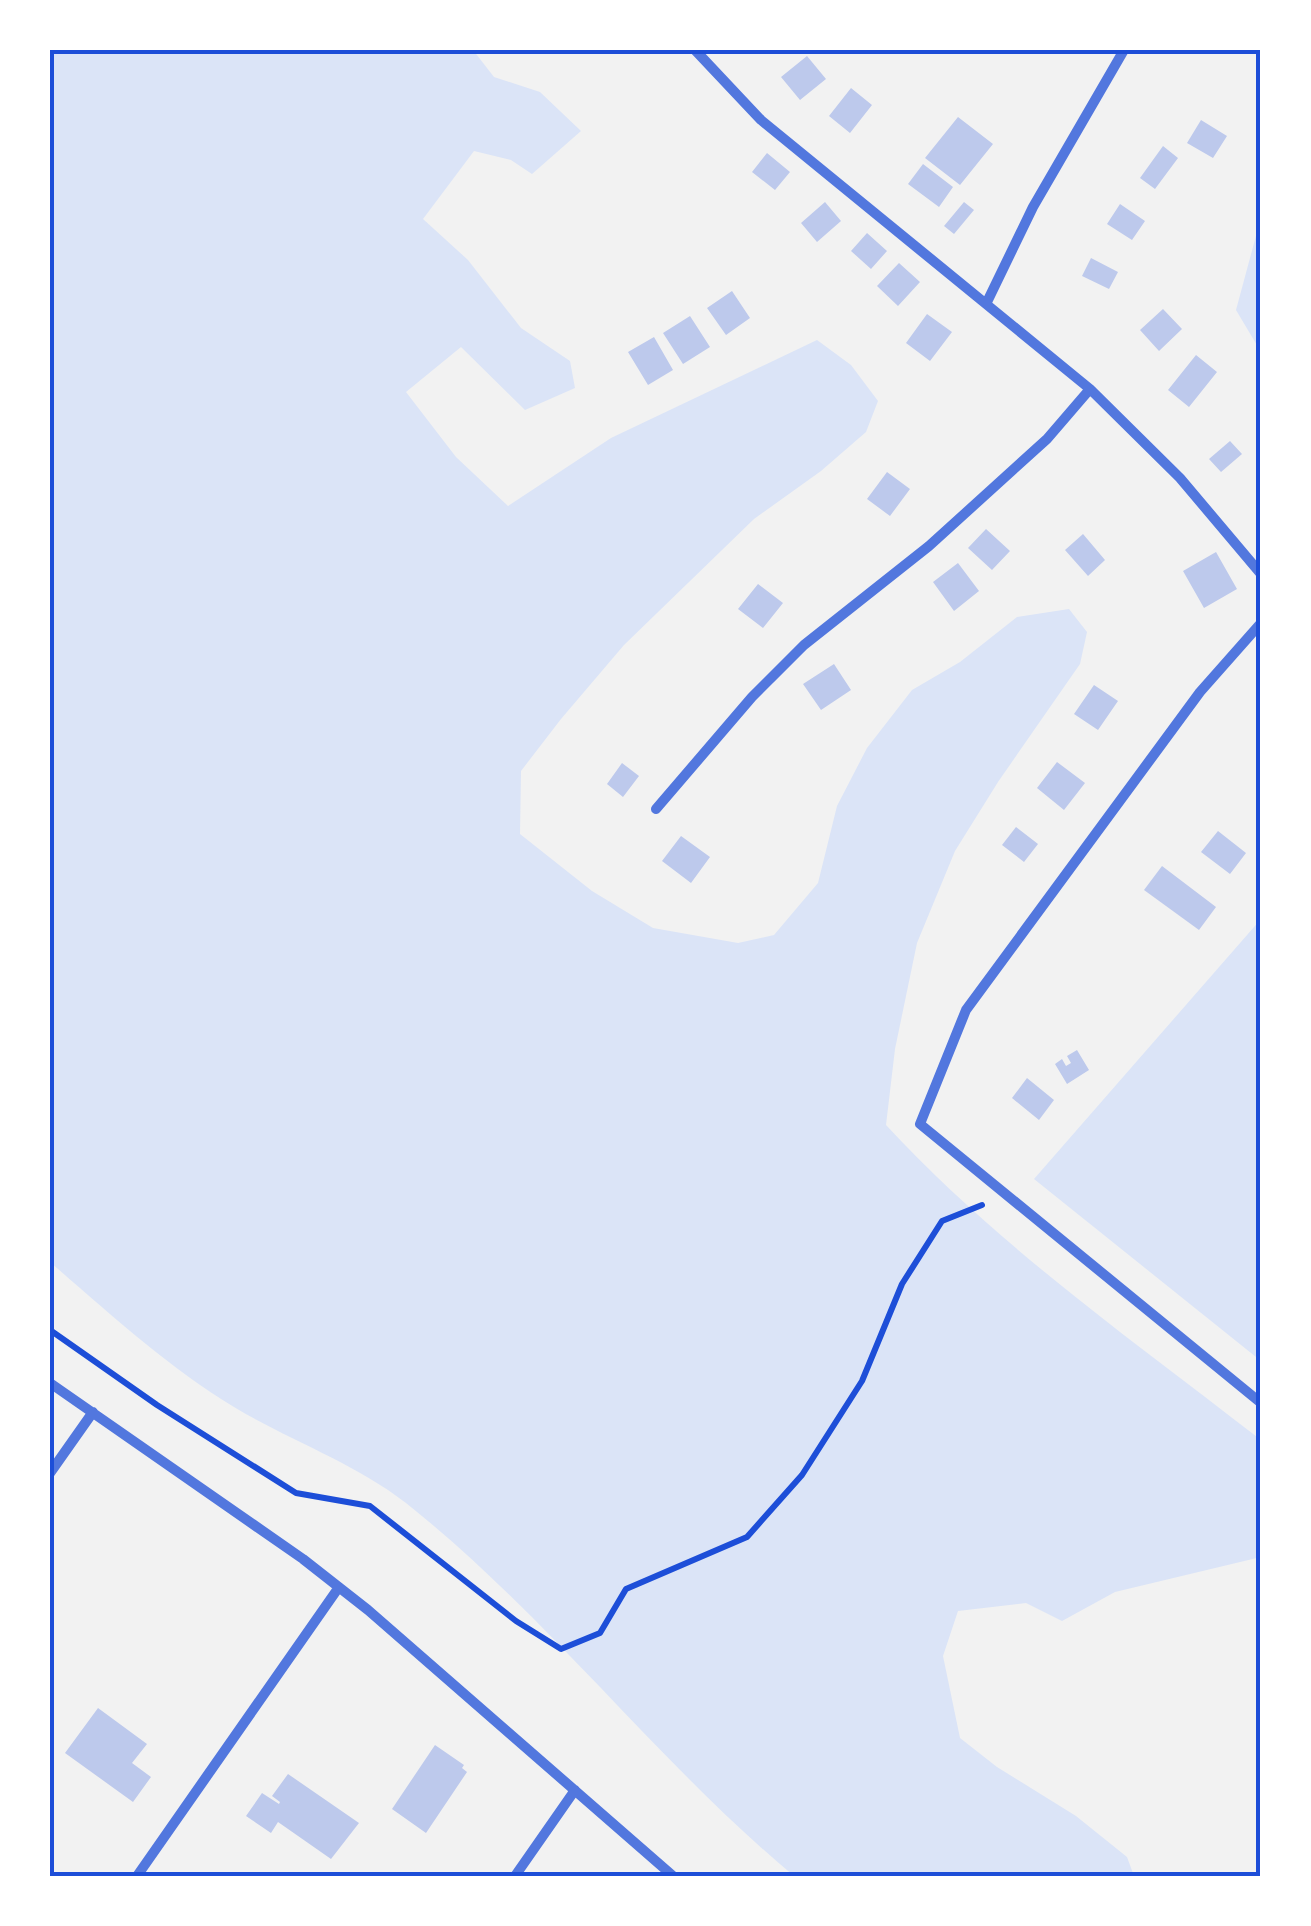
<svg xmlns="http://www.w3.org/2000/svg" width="1311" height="1926" font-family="Jost,sans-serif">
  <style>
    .green { fill: #dbe4f7 }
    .building { fill: #bdc9ec }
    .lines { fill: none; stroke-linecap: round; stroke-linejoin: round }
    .path { stroke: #1d4ed8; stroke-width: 6 }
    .minor { stroke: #5277de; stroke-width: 10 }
    .neatline { fill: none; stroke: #1d4ed8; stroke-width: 4 }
  </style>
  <rect width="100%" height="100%" fill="#f2f2f2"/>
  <path class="green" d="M50 50H473L494 77 540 92 581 131 532 174 511 160 474 151 423 219 468 260 521 328 570 361 575 388 525 410 461 347 406 392 456 457 508 506 611 438 817 340 851 365 878 401 866 432 821 471 754 519 624 645 561 719 521 771 520 834 592 891 653 928 738 943 774 935 818 883 837 806 867 748 912 690 960 662 1017 617 1069 609 1087 632 1080 664 998 782 955 851 917 943 895 1049 886 1125C997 1245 1132 1340 1261 1440V1557L1115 1592 1062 1621 1026 1603 958 1611 943 1656 960 1738 997 1767 1076 1816 1127 1857 1134 1876H794C656 1761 547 1615 406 1503 353 1462 290 1441 234 1407 168 1367 109 1313 50 1262Z
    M1261 198V352L1236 310 1260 221Z
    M1261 919V1361L1034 1179Z"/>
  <path class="building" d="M807 56 826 79 800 100 781 77Z
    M851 88 872 105 850 133 829 116Z
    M958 117 993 144 960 185 925 158Z
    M1201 120 1227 136 1213 158 1187 143Z
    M1163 146 1178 158 1155 189 1140 178Z
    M767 153 790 172 775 190 752 172Z
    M923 164 953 187 939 207 908 184Z
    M825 202 841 221 817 242 801 223Z
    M964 202 974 210 954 234 944 226Z
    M1120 204 1145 221 1132 240 1107 224Z
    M867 233 887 251 871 269 851 251Z
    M1091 258 1118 272 1109 289 1082 276Z
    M899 263 920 282 898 306 877 286Z
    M732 291 750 318 726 335 707 308Z
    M1163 309 1182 329 1159 351 1140 330Z
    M927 314 952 332 930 361 906 343Z
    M690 316 710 347 683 364 663 333Z
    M654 337 673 370 648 385 628 352Z
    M1196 355 1217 372 1189 407 1168 390Z
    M1230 441 1242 454 1221 472 1209 459Z
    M887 472 910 489 890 516 867 499Z
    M986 529 1010 551 992 570 968 548Z
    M1083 534 1105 560 1088 576 1065 550Z
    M1216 552 1237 589 1204 608 1183 571Z
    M958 563 979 591 954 611 933 582Z
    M758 584 783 603 763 628 738 609Z
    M834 664 851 690 821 710 803 684Z
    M1094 685 1118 701 1098 730 1074 714Z
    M1057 762 1085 783 1064 810 1037 788Z
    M622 763 639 776 623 797 607 784Z
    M1016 827 1038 844 1024 862 1002 845Z
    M1218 831 1246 853 1230 874 1201 852Z
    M681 836 710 857 691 883 662 861Z
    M1162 866 1216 907 1199 930 1144 890Z
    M1077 1050 1089 1070 1067 1084 1055 1064 1062 1059 1066 1066 1071 1063 1067 1056Z
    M1027 1078 1054 1100 1039 1120 1012 1098Z
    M98 1708 147 1744 132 1763 151 1777 133 1802 65 1753Z
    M435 1745 464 1765 462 1768 467 1772 426 1833 392 1809Z
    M288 1774 359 1823 331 1859 278 1822 271 1833 246 1816 262 1793 279 1804 280 1802 272 1796Z"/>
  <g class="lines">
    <path class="path" d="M50 1330 157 1405 296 1493 370 1506 516 1621 561 1649 600 1633 626 1589 747 1537 802 1475 862 1381 902 1284 942 1221 982 1205"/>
    <path class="minor" d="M695 50 761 120 1090 389 1180 478 1261 574
      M987 302 1033 207 1124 50
      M1261 623 1200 692 966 1010 920 1124 1261 1403
      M656 809 752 697 804 645 929 546 1047 439 1090 389
      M50 1383 303 1559 368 1610 673 1876
      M50 1473 93 1412
      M137 1876 339 1587
      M515 1876 575 1790"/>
  </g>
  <rect width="1311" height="1926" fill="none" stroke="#ffffff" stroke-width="105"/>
  <rect x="52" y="52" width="1206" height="1822" class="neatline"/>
</svg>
